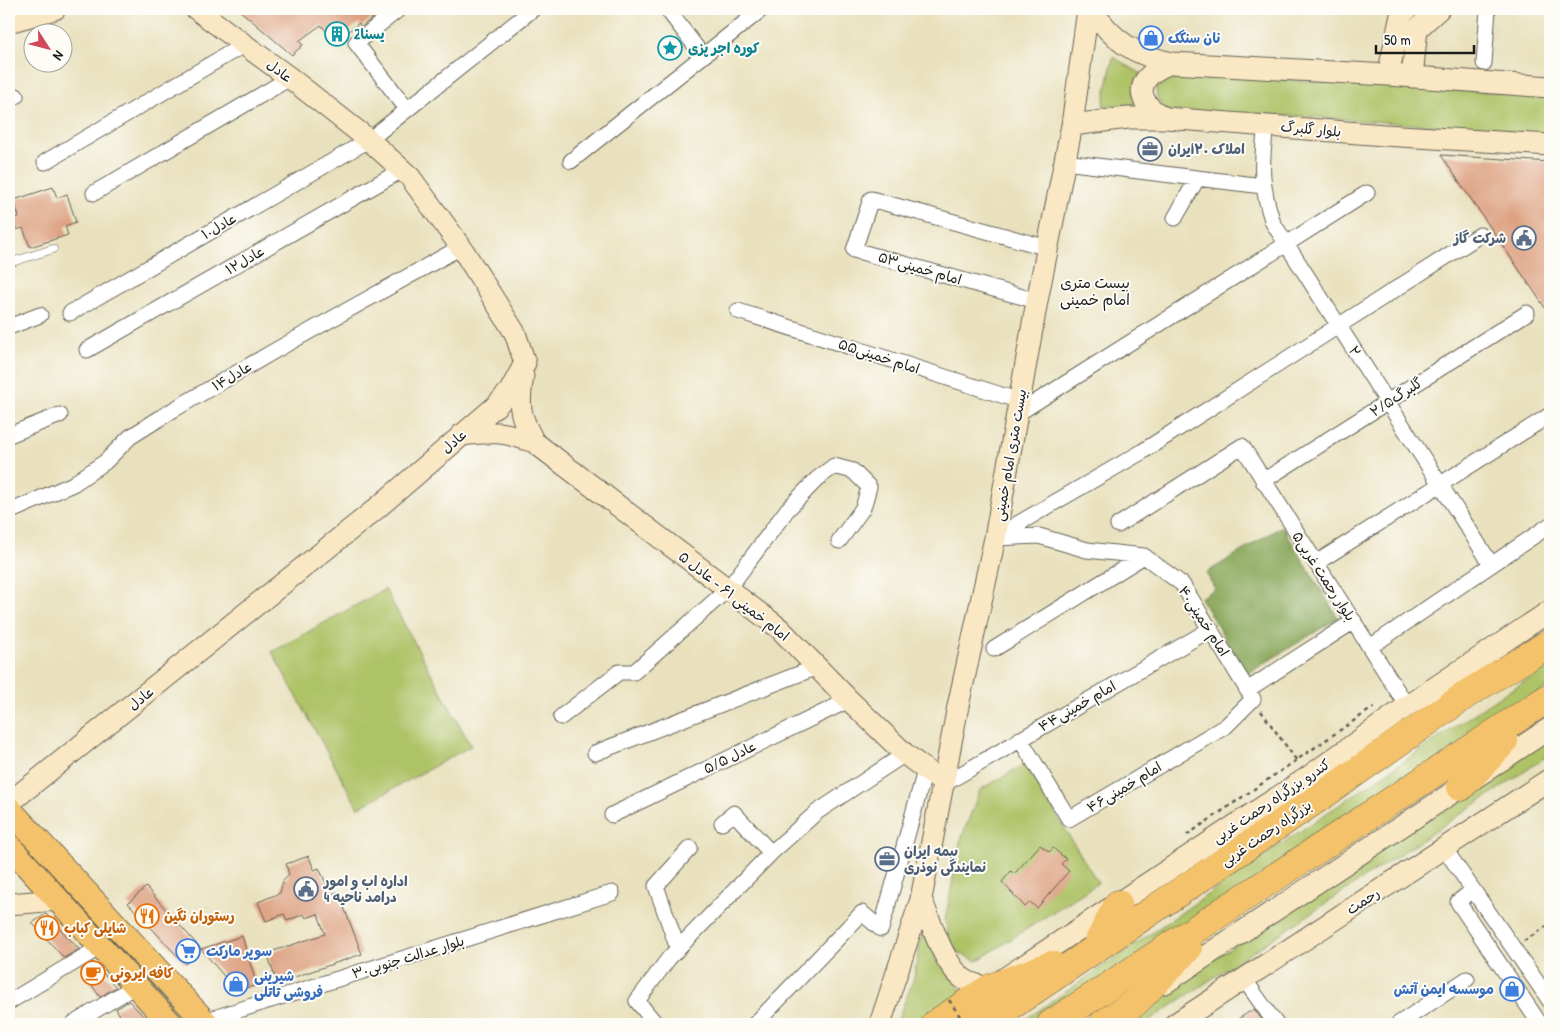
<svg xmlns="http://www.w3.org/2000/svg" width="1559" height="1033" font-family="'Patrick Hand','Playpen Sans Arabic',sans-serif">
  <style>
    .green { fill: #aec266; stroke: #656f41 }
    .forest { fill: #8aa85b; stroke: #53623c }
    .building { fill: #dda080 }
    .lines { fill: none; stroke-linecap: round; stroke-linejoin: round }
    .lane-casing { stroke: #646155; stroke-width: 9 }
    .street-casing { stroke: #646155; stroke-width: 17 }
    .secondary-casing { stroke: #646155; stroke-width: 23 }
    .primary-casing { stroke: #646155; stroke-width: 26 }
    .highway-casing { stroke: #646155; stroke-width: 29 }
    .path { stroke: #646155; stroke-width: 2.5; stroke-dasharray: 4 4; stroke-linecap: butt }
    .lane { stroke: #fff; stroke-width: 8 }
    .street { stroke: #fff; stroke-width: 15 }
    .secondary { stroke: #fae7c3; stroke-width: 21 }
    .primary { stroke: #f3c26a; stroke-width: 24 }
    .highway { stroke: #f3c26a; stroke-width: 28 }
    .path-bridge { stroke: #646155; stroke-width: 2.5; stroke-dasharray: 4 4; stroke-linecap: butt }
    .labels { text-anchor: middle; stroke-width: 4; stroke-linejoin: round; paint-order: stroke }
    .culture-label { font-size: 14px; font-weight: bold; fill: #0d838f; stroke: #fdfcf7; text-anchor: start }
    .shop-label { font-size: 14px; font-weight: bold; fill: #366cbe; stroke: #fdfcf7; text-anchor: start }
    .street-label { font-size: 14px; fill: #1c1c1c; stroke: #fdfcf7 }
    .service-label { font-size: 14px; font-weight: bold; fill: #4e5e75; stroke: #fdfcf7; text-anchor: start }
    .food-label { font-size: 14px; font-weight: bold; fill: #c56008; stroke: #fdfcf7; text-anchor: start }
    .neighbourhood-label { font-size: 15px; fill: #1c1c1c; stroke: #fdfcf7 }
  </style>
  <rect width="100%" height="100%" fill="#fdfcf7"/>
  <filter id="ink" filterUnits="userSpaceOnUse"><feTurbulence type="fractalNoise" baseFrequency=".02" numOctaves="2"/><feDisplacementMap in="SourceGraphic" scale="10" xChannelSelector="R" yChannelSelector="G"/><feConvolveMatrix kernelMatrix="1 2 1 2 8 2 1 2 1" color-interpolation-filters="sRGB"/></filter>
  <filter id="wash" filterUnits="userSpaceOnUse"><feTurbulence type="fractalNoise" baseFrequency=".0096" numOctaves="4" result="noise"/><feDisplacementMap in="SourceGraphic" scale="20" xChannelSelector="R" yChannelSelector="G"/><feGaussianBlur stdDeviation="1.12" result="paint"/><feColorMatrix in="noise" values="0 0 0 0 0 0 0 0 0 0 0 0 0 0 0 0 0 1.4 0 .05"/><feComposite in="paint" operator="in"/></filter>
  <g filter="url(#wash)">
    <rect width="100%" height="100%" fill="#e9e1be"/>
    <path class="green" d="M1113 57 1140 73 1133 91 1134 105 1103 106Z
      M1167 72 1550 96V134L1299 116 1167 111C1152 96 1153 86 1167 72Z
      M385 589 471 746 358 808 272 652Z
      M1550 667V685L1036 1024H1019L1284 842 1505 693Z
      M1550 735V754L1515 778 1144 1024H1117Z
      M1025 764 1098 883 977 961 957 952 949 938 945 921 960 842 980 790Z
      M923 927 937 961 964 993 916 1024H896L914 978Z"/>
    <path class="forest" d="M1282 526 1338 618 1247 674 1200 598 1215 589 1206 573Z"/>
    <g id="blocks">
      <path class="building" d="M238 9H384L361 27 359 23 335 42 321 25 299 41 303 45 292 55Z
        M1441 155 1550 162V315Z
        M53 187 57 198 67 194 76 222 65 226 68 235 30 247 23 228 16 230 12 219 19 217 14 200Z
        M1040 845 1049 852 1053 848 1066 859 1061 864 1069 871 1037 908 1030 902 1025 907 1002 882 1011 871 1014 874Z
        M309 856 314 870 319 868 331 894 338 892 362 954 277 983 267 953 325 934 318 914 306 918 304 914 287 921 284 914 266 921 258 902 280 893 283 881 289 875 286 864Z
        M146 887 201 949 185 964 128 903Z
        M46 914 79 949 64 958 32 923Z
        M242 936 257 986 235 989 201 949Z
        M93 962 116 987 100 997 81 970Z
        M129 1001 151 1024H125L116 1009Z
        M1254 1009 1265 1024H1230Z"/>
    </g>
  </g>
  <g filter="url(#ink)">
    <use href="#blocks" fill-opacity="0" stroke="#646155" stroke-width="1"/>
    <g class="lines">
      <g class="lane-casing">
        <path id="lane" d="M9 263 53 249"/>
      </g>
      <g class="street-casing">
        <path id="street" d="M399 9 356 43 407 109
          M667 9 703 56
          M1484 63 1488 9
          M9 99 16 96
          M1266 125C1261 164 1260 184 1273 223L1491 564
          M571 161 762 9
          M45 162 245 44
          M1064 162 1263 186
          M94 193 290 78
          M1175 218 1197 179
          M1037 301 854 250 871 199 1048 248
          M738 311 1020 401
          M70 313 369 140 533 9
          M9 327 40 315
          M87 350 402 170
          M1017 414 1367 193
          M9 435 60 415
          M1263 481 1527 313
          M9 512 73 484 105 462 130 437 173 410 276 350 461 247
          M1118 525 1242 446 1407 706
          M1000 534 1140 453 1480 235
          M995 538 1039 536 1087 550 1144 556 1182 584 1253 699 1226 726 1069 819 1020 739
          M1316 563 1550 415
          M1370 647 1550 525
          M994 649 1144 556
          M1247 690 1354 621
          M561 717 619 672H634L728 589 787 510 817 479 834 466 853 471 869 487 863 508 839 541
          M595 753 817 667
          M944 784 1211 629
          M612 815 849 700
          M722 823 734 813 771 853
          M1444 848 1550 1001
          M1473 890 1458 902 1540 1024
          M678 949 656 886 690 848
          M1244 979 1276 1024
          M9 1002 100 947
          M204 1021 612 893
          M73 1024 135 986
          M656 1024 637 1001 669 958 771 853 817 812 905 754
          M755 1024 862 913 881 929 925 771
          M1398 1024 1467 979"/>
      </g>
      <g class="secondary-casing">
        <path id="secondary" d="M1092 9C1112 41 1135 55 1172 63L1388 75 1550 87
          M9 22 55 9
          M1388 75 1401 15 1407 9
          M1412 77 1417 29 1439 9
          M1166 118C1130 101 1137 74 1172 63
          M1072 125 1128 118H1166L1384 135 1550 145
          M523 376C518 405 519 415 534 442
          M461 435C493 431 503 431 534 442L779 628 849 700 905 754 944 784
          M9 803 376 509 497 405 510 391 525 363 515 333 461 247 410 177 369 140 290 78 196 9
          M921 899C931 922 942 960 961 977 969 984 980 986 990 988L1308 777 1407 706 1550 611
          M9 904 58 900
          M1165 983 1550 728
          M880 1024 921 899 958 706 995 538 1037 301 1072 125 1088 9
          M1175 1024 1550 779"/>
      </g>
      <g class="primary-casing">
        <path id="primary" d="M9 809 207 1024
          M9 846 171 1024"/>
      </g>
      <g class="highway-casing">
        <path id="highway" d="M1461 787 1504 741
          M1097 945 1118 904
          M935 1024 990 988 1052 965
          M984 1024 1329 791 1470 692 1550 643
          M1051 1024 1550 697
          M1103 1024 1136 1002 1188 948"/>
      </g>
      <path class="path" d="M1261 711 1297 761
        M1187 835 1374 707
        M1524 941 1550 924"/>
      <use href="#lane" class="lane"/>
      <use href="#street" class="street"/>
      <use href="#secondary" class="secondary"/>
      <use href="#primary" class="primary"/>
      <use href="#highway" class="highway"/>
      <path class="path-bridge" d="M949 1000 965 1024"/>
    </g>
  </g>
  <defs>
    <g id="building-ring" transform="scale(1.25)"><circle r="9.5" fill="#fdfcf7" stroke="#0f9aa8" stroke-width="1.5"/><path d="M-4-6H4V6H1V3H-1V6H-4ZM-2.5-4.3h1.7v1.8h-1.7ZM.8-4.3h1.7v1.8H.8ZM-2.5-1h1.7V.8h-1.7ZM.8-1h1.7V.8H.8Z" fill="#0f9aa8"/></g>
    <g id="shop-ring" transform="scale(1.25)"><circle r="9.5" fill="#fdfcf7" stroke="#3f7fe0" stroke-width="1.5"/><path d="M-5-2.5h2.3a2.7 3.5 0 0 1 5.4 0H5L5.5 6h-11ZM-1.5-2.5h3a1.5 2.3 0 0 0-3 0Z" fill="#3f7fe0"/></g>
    <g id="sight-ring" transform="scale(1.25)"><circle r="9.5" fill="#fdfcf7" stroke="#0f9aa8" stroke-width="1.5"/><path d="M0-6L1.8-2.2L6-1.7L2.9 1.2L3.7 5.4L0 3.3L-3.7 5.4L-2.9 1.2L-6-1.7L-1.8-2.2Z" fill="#0f9aa8"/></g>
    <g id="office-ring" transform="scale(1.25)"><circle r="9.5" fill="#fdfcf7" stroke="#5c6f8a" stroke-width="1.5"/><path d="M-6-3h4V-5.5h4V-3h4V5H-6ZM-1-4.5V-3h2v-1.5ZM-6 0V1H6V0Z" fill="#5c6f8a"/></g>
    <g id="civic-ring" transform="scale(1.25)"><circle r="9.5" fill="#fdfcf7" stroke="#5c6f8a" stroke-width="1.5"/><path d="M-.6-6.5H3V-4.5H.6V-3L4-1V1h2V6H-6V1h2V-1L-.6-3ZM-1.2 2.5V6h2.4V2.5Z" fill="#5c6f8a"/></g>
    <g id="restaurant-ring" transform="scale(1.25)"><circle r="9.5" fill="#fdfcf7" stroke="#e8710a" stroke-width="1.5"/><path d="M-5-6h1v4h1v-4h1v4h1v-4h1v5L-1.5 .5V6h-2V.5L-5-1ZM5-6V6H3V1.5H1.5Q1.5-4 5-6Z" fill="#e8710a"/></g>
    <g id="supermarket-ring" transform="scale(1.25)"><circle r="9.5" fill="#fdfcf7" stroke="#3f7fe0" stroke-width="1.5"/><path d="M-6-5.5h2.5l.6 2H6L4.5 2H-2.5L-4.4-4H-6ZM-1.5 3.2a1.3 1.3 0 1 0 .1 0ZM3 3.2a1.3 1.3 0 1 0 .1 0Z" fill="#3f7fe0"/></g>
    <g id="cafe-ring" transform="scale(1.25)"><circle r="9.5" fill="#fdfcf7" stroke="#e8710a" stroke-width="1.5"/><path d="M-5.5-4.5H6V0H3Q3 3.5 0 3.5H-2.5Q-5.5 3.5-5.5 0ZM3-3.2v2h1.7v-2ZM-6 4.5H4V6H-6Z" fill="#e8710a"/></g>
  </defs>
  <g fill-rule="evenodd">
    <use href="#building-ring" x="337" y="34"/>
    <use href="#shop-ring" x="1151" y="38"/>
    <use href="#sight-ring" x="670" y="48"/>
    <use href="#office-ring" x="1150" y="149"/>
    <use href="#civic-ring" x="1524" y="238"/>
    <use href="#office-ring" x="887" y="859"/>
    <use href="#civic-ring" x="306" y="889"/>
    <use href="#restaurant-ring" x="147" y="916"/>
    <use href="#restaurant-ring" x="47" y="928"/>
    <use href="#supermarket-ring" x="188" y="951"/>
    <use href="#cafe-ring" x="93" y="973"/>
    <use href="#shop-ring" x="236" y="984"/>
    <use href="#shop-ring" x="1512" y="989"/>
  </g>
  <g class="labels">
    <g class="culture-label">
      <text x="354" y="39">یسنا2</text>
      <text x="688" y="53">کوره اجر پزی</text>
    </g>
    <g class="shop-label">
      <text x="1168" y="43">نان سنگک</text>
      <text x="206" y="956">سوپر مارکت</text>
      <text x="254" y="981">شیرینی<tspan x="254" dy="16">فروشی تاتلی</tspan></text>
      <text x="1494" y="994" text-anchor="end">موسسه ایمن آتش</text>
    </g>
    <g class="street-label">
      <text transform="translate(280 71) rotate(38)" y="5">عادل</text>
      <text transform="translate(1311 129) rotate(5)" y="5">بلوار گلبرگ</text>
      <text transform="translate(219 226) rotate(-30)" y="5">عادل۱۰</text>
      <text transform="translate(245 260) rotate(-30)" y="5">عادل۱۲</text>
      <text transform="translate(920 268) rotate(16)" y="5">امام خمینی۵۳</text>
      <text transform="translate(1355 351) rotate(58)" y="5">۲</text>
      <text transform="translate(879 356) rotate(18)" y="5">امام خمینی۵۵</text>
      <text transform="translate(232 376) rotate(-31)" y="5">عادل۱۴</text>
      <text transform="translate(1396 397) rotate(-33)" y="5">گلبرگ۲/۵</text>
      <text transform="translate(454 441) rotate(-41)" y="5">عادل</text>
      <text transform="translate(1010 455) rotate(-80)" y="5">بیست متری امام خمینی</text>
      <text transform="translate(1324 576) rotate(57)" y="5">بلوار رحمت غربی۵</text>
      <text transform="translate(734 596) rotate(38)" y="5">امام خمینی ۶۱ - عادل ۵</text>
      <text transform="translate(1204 621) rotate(57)" y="5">امام خمینی۴۰</text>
      <text transform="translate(141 698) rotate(-39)" y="5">عادل</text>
      <text transform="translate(1077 706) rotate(-30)" y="5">۴۴امام خمینی</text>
      <text transform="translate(730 757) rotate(-26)" y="5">عادل ۵/۵</text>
      <text transform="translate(1124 787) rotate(-31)" y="5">امام خمینی۴۶</text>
      <text transform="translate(1271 801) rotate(-34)" y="5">کندرو بزرگراه رحمت غربی</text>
      <text transform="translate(1266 833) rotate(-34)" y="5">بزرگراه رحمت غربی</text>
      <text transform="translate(1363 901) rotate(-33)" y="5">رحمت</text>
      <text transform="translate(408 957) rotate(-17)" y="5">بلوار عدالت جنوبی۳۰</text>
    </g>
    <g class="service-label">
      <text x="1168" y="154">املاک ۲۰ایران</text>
      <text x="1506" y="243" text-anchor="end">شرکت گاز</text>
      <text x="904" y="856">بیمه ایران<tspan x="904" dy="16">نمایندگی نوذری</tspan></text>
      <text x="324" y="886">اداره اب و امور<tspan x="324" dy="16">درامد ناحیه 4</tspan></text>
    </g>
    <g class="food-label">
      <text x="164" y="921">رستوران نگین</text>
      <text x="64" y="933">شایلی کباب</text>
      <text x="110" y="978">کافه ایرونی</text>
    </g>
    <g class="neighbourhood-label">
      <text x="1095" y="288">بیست متری<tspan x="1095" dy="17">امام خمینی</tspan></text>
    </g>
  </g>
  <rect width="1559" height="1033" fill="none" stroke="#fdfcf7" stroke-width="30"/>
  <g transform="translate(48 48) rotate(126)"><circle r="24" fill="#fdfcf7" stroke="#a3a29f"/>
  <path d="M0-4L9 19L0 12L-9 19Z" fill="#d1495b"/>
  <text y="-8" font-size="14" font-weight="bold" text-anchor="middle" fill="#1c1c1c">N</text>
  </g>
  <path d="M1376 45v8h98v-8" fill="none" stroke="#1c1c1c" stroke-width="2.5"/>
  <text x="1384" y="45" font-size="15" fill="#1c1c1c" stroke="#fdfcf7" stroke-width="4" paint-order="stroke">50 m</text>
</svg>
